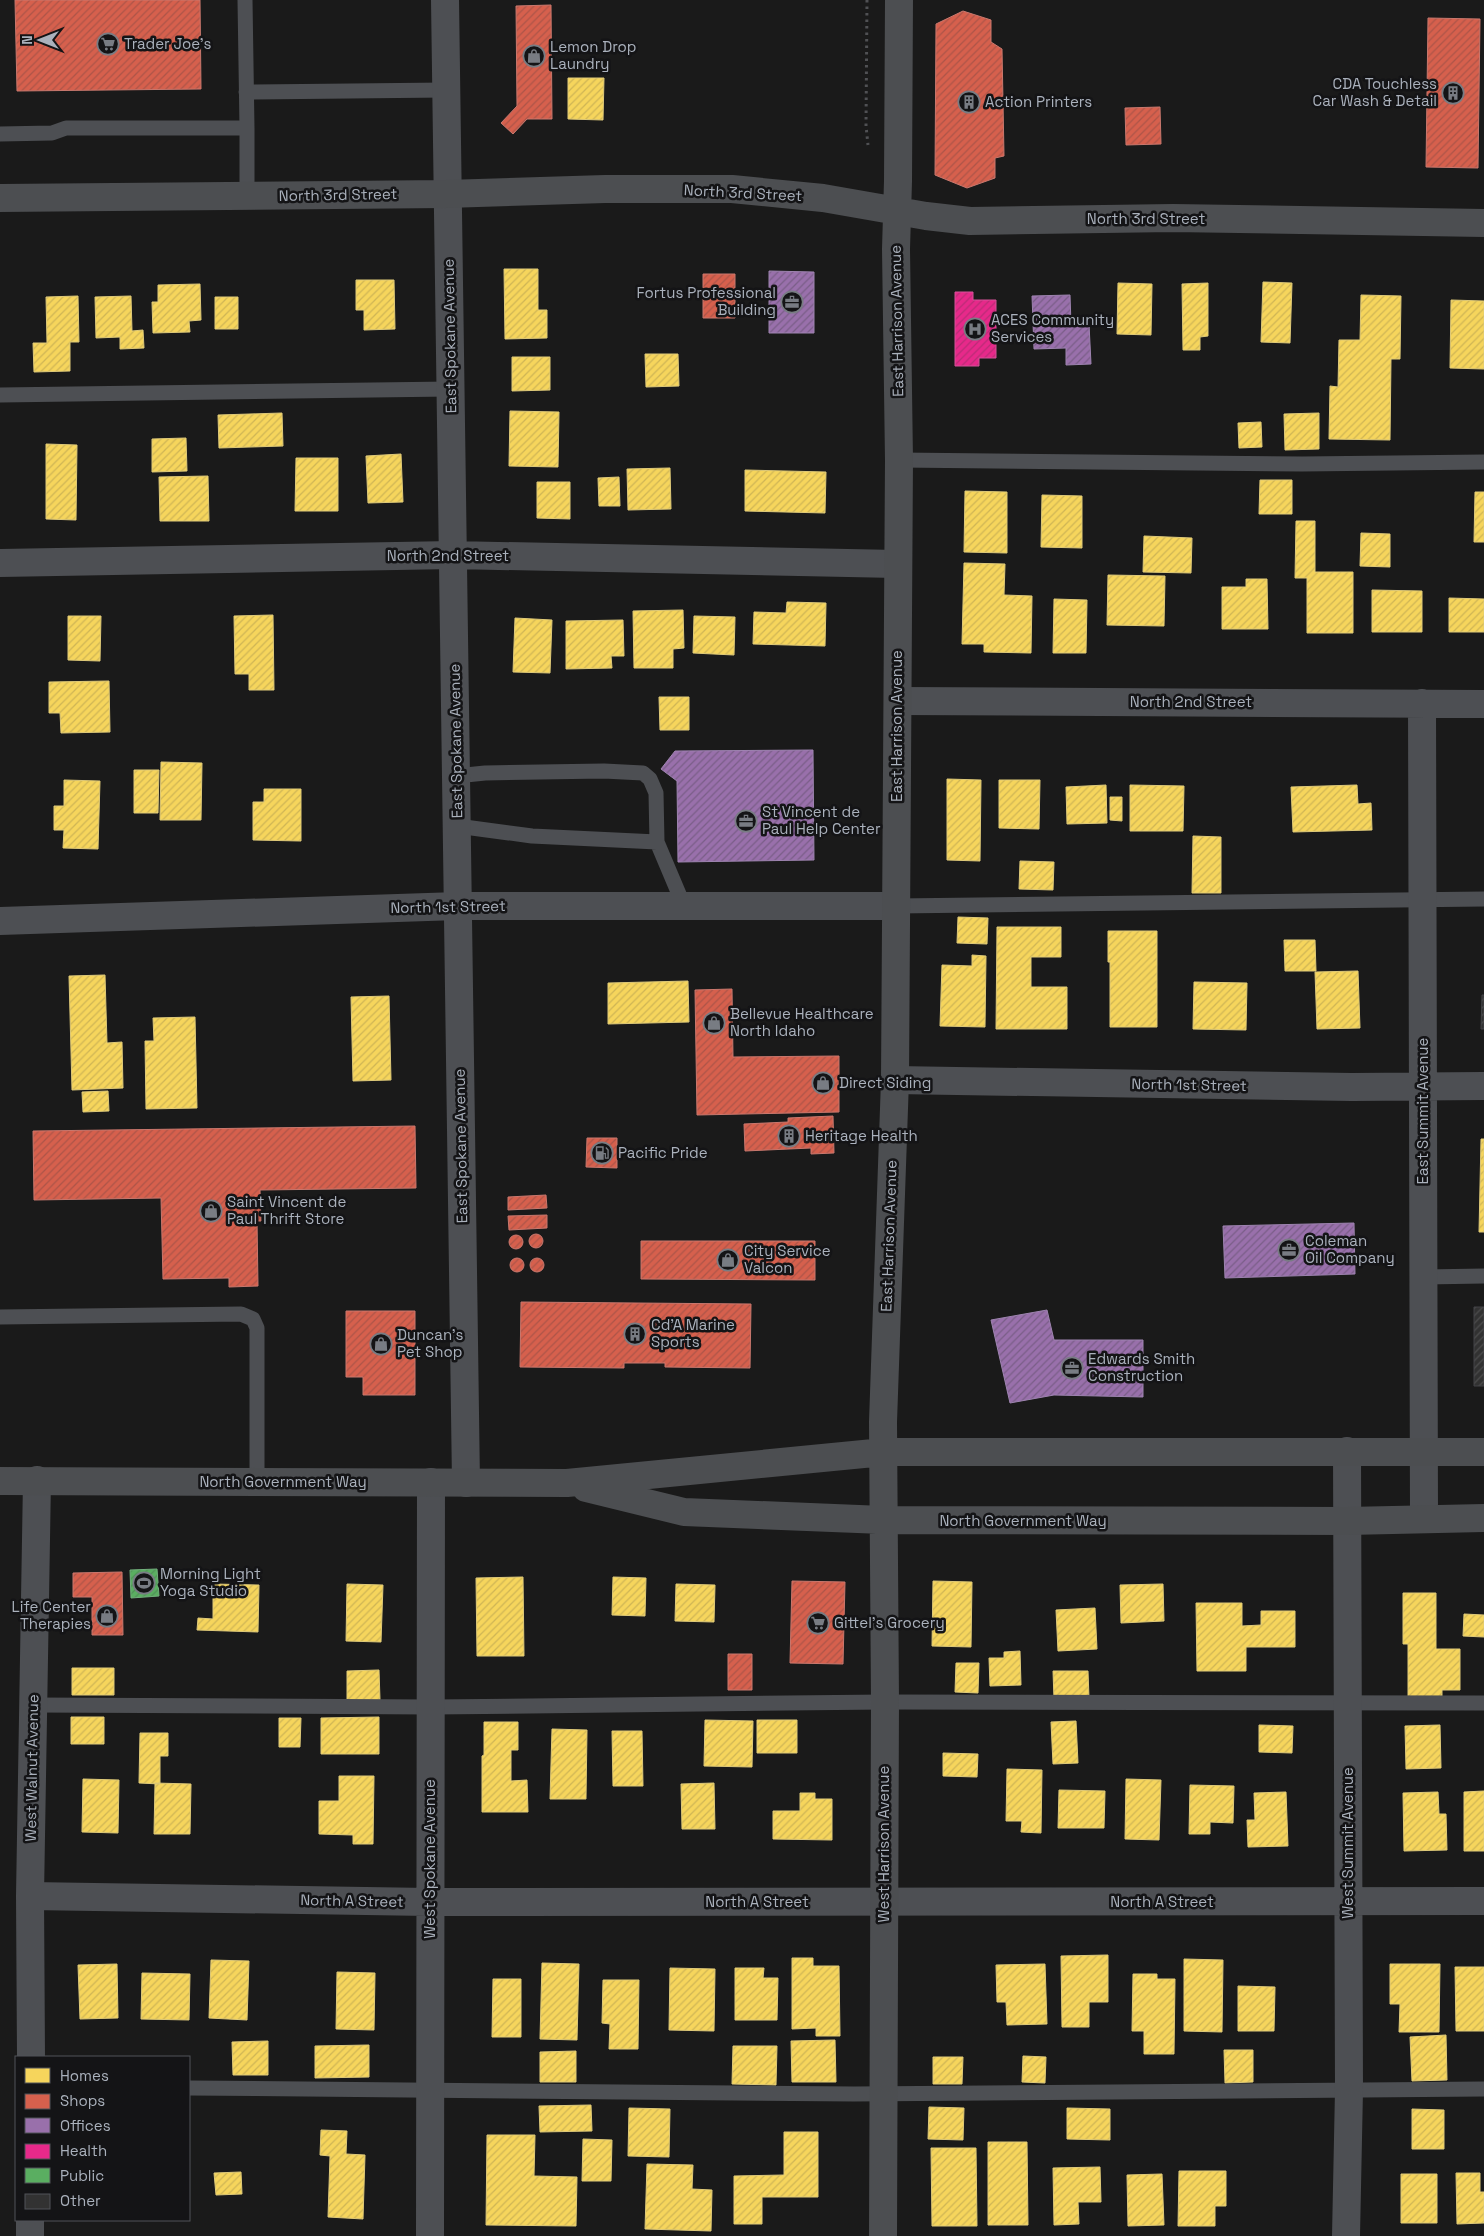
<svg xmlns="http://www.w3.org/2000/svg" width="1484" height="2236" font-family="'Space Grotesk',sans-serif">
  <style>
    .homes { fill: url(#homes-hatch); stroke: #dfca79 }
    .shops { fill: url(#shops-hatch); stroke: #c9786e }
    .offices { fill: url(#offices-hatch); stroke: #9e84b0 }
    .health { fill: url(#health-hatch); stroke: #d55299 }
    .public { fill: url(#public-hatch); stroke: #72af7c }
    .building { fill: url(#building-hatch); stroke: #424346 }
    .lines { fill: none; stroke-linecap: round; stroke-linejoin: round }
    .path { stroke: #505154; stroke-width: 3; stroke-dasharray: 2.5 4; stroke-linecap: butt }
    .lane { stroke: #4d4f53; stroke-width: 15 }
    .street { stroke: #4d4f53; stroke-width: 28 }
    .secondary { stroke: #4c4e51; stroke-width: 28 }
    .labels { text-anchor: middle; stroke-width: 5; stroke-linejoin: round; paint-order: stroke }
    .poi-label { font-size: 15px; fill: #aab1bc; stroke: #141416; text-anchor: start }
    .street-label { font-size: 15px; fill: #aab1bc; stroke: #141416 }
  </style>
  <defs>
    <pattern id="homes-hatch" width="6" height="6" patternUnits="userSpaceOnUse" patternTransform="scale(1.25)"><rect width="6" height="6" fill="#f6d55c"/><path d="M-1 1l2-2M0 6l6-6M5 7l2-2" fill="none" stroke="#cfb555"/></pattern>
    <pattern id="shops-hatch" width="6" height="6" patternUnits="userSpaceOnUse" patternTransform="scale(1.25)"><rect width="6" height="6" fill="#d6604d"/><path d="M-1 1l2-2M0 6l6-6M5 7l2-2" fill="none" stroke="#ad5548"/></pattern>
    <pattern id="offices-hatch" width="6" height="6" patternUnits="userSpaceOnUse" patternTransform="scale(1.25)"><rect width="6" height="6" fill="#9970ab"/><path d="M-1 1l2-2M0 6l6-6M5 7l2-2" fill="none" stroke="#7a5e88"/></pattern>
    <pattern id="health-hatch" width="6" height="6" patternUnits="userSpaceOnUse" patternTransform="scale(1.25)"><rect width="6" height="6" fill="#e7298a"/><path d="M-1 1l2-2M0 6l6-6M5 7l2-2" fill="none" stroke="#ba2c76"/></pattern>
    <pattern id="public-hatch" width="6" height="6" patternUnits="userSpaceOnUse" patternTransform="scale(1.25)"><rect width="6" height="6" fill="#5aae61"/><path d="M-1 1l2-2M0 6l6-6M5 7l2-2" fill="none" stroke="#509057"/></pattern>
    <pattern id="building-hatch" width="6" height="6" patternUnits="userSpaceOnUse" patternTransform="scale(1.25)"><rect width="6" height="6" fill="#323232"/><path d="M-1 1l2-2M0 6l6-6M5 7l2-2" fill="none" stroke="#4d4d4e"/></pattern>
  </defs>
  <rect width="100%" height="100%" fill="#1a1a1a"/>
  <path class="homes" d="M568 78H604L603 120 568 119Z
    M504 269H538V310H547V338L505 339Z
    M356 280H394L395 329 364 330V310H356Z
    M1263 282 1292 283 1290 343 1261 342Z
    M1118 283 1152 284 1151 335 1117 334Z
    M1208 283V336L1200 337V350H1183L1182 284Z
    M200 284 201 320 189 321 190 332 153 333 152 302H158V285Z
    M1361 295 1401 296 1400 359H1391L1390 440 1329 439 1330 386 1338 387 1339 340H1360Z
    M78 296 79 342H70V371L34 372 33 343H47L46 297Z
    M131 296 132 331 143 330 144 348 120 349V337L96 338 95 297Z
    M215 297H238V329H215Z
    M1451 300 1484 301V369L1450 368Z
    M645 354H678L679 386 646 387Z
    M512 357H550V390L512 391Z
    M510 411 559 412 558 467 509 466Z
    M282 413 283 446 219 448 218 415Z
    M1319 413V449L1285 450 1284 414Z
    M1261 422 1262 447 1239 448 1238 423Z
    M186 438 187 471 152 472V439Z
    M46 444 77 445 76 520 46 519Z
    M401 454 403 502 368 503 366 456Z
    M296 458H338V511H295Z
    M670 468 671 509 628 510 627 469Z
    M745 470 826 472 825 513 745 511Z
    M208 476 209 521H160L159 477Z
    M619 477 620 506H599L598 478Z
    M1260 480H1292V514H1259Z
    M537 482H570V519L537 518Z
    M965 491 1007 492V553L964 552Z
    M1475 492H1484V542H1474Z
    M1042 495 1082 496V548L1041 547Z
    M1296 521H1315V572H1353V633H1307V578H1295Z
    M1361 533 1390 534V567L1360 566Z
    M1144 536 1192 538 1191 573 1143 572Z
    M964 563 1005 564 1004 595 1032 596 1031 653 984 652V644H962Z
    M1108 575 1165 576 1164 626 1107 625Z
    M1246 579H1267L1268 629H1222V587H1246Z
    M1372 590 1422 591V632H1372Z
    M1449 598 1484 599V632H1449Z
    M1054 599 1087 600 1086 653H1053Z
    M787 602 826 603 825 646 753 644 754 612 786 613Z
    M683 610 684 648 673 649V668H634L633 611Z
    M273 615 274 690H249V674H235L234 616Z
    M68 616H101L100 661 68 660Z
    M694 616 735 617 734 655 693 653Z
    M515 618 552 620 550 673 513 672Z
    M623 620 624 656H611L612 668 566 669V621Z
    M109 681 110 732 61 733 60 713H49V682Z
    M659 697H689V730H660Z
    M161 762 202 763 201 820H160Z
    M134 770H159L158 813H134Z
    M947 779 981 780 980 861 947 860Z
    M64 780 100 781 98 849 63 848 64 830H54V806H64Z
    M999 780H1040L1039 829 999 828Z
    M1106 785 1107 823 1067 824 1066 787Z
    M1130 785 1184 786 1183 831H1130Z
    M1357 785 1358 804 1371 803 1372 830 1293 832 1291 787Z
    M264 789H301V841L253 840V802H264Z
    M1110 797H1122V821L1110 820Z
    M1193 836 1221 837V893H1192Z
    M1020 861 1054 862 1053 890 1019 889Z
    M958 917 988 918 987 944 957 943Z
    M997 927H1061V957H1031V987H1067V1029H996Z
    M1108 931H1157V1027H1110V962H1108Z
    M1284 940H1315L1316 971H1285Z
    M972 955 986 956 985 1027 940 1026 942 965 972 966Z
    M1358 971 1360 1028 1317 1029 1315 972Z
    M105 975 107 1043 122 1042 123 1088 72 1090 69 976Z
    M688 981 689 1022 608 1024V983Z
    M1194 982 1247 983 1246 1030 1193 1029Z
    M389 996 391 1080 353 1081 351 997Z
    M195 1017 197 1108 146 1109 145 1041H154L153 1018Z
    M108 1091 109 1111 83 1112 82 1092Z
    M1481 1139H1484V1232H1479Z
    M523 1577 524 1656H477L476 1578Z
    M613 1577 646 1578 645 1616 612 1615Z
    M933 1581 972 1582 971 1647 932 1646Z
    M213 1584 259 1585 258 1632 197 1630 198 1618 213 1619Z
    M347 1584 383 1585 381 1642 346 1641Z
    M676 1584 715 1585 714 1622 675 1621Z
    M1163 1584 1164 1621 1121 1623 1120 1585Z
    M1403 1593H1436V1649H1460V1690H1442V1698H1408V1644H1403Z
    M1196 1603H1242V1626L1261 1625V1611H1295V1647H1246V1671H1197Z
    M1095 1608 1097 1649 1058 1651 1056 1610Z
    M1464 1614 1484 1615V1637L1463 1636Z
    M1020 1651 1021 1685 990 1686 989 1658H1004V1652Z
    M956 1663H979L978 1693 955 1692Z
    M72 1668H114V1695H72Z
    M379 1670 380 1700H347V1671Z
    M1053 1671H1088L1089 1698 1054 1699Z
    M71 1717H104V1744H71Z
    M379 1717V1754H321V1718Z
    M279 1718H301L300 1747H279Z
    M705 1720 753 1721 752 1767 704 1766Z
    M757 1720H797V1753H757Z
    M1076 1721 1078 1763 1053 1764 1051 1722Z
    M484 1722H518V1750H511V1781L527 1780 528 1812H482V1756L484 1755Z
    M1259 1725 1293 1726 1292 1753 1259 1752Z
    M1440 1725 1441 1768 1406 1769 1405 1726Z
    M552 1729 587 1730 586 1799H550Z
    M612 1731H642L643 1786H613Z
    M140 1733H168V1756H160V1784L139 1783Z
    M943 1753 978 1754 977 1777 943 1776Z
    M1007 1769 1042 1770 1041 1833 1021 1832 1022 1821H1006Z
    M339 1776H374L373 1844H353V1835L319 1834V1801H339Z
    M83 1779 119 1780 118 1833 82 1832Z
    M1126 1779 1161 1780 1159 1840 1125 1839Z
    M155 1783 191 1784 190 1834H154Z
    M714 1783 715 1829H682L681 1784Z
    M1190 1785 1234 1786 1233 1823 1210 1822V1834H1189Z
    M1059 1790 1105 1791 1104 1828H1058Z
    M1484 1791V1851H1464V1792Z
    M1286 1792 1288 1846 1248 1847 1247 1820H1255L1254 1793Z
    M1438 1792 1439 1814H1446L1447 1850 1404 1851 1403 1793Z
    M800 1793H815V1799H832V1840L773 1839V1811H800Z
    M1108 1955V2002H1089V2027H1062L1061 1956Z
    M792 1958H813V1966H839L840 2036H816V2028L792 2029Z
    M1184 1959 1223 1960 1222 2032 1184 2031Z
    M211 1960 249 1961 247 2020 209 2018Z
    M542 1963 579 1964 577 2040 540 2039Z
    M117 1964 118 2018 80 2019 78 1965Z
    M1045 1964 1047 2024 1007 2025 1006 2002H997L996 1965Z
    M1390 1964H1440L1439 2032H1399L1400 2004H1390Z
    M1455 1967H1484V2031H1456Z
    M670 1968 715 1969 714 2031 669 2030Z
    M735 1968H764L763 1978H778L777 2020H735Z
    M337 1972 375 1973 374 2030 336 2029Z
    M142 1973 190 1974 189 2020 141 2019Z
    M1133 1974H1157V1979H1175L1174 2054H1144V2031H1132Z
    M493 1979H521V2037H492Z
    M603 1980H639L638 2049H609L610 2024 602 2023Z
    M1238 1986 1275 1987 1274 2031H1238Z
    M1446 2035 1447 2080 1412 2081 1410 2037Z
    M835 2040 836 2082H792L791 2041Z
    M268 2041V2075H233L232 2042Z
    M369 2045V2077L315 2078V2046Z
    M733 2046H777L776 2085 732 2084Z
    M1224 2050H1253V2082L1225 2083Z
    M576 2051V2082H540V2052Z
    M1023 2056 1046 2057 1045 2083 1022 2082Z
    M933 2057H963L962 2084H933Z
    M591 2105 592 2131 540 2132 539 2106Z
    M929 2107 964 2108 963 2140 928 2139Z
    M629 2108 670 2109 669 2157 628 2156Z
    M1067 2108 1110 2109V2140L1067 2139Z
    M1412 2109 1444 2110V2149H1412Z
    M321 2130 347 2131 346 2154 365 2155 363 2219 328 2217 330 2156 320 2155Z
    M784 2132H818V2197H762V2224H734V2176L784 2175Z
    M487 2135H535L534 2176 577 2177 576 2226 486 2225Z
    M583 2139 612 2140 611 2181H582Z
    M988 2142H1027L1028 2225H988Z
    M931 2148H976L977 2226H932Z
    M647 2164 693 2165 692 2189 712 2190 711 2231 645 2229Z
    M1100 2167 1101 2202H1078L1079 2224 1054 2225 1053 2168Z
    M1179 2171H1226V2206H1215V2226H1178Z
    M241 2172 242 2194 216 2195 214 2173Z
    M1456 2173H1480V2192H1484V2223L1457 2224Z
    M1162 2174 1164 2225 1128 2226 1127 2175Z
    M1401 2174H1437V2223H1401Z"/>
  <path class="shops" d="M15 0H200L201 89 17 91Z
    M551 5 552 119H527L513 134 501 123 517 106 516 6Z
    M963 11 991 20V42L1002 49 1004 156 995 158V178L967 188 935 175 936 24Z
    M1428 18 1480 19 1478 168 1426 167Z
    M1160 107 1161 144 1126 145 1125 108Z
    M703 274H735V318H703Z
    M732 989 733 1057 839 1056V1112L697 1115 695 990Z
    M833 1116 834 1153 811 1154V1148L745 1151 744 1124 788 1122V1118Z
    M415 1126 416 1188 260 1190 261 1221H257L258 1286 229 1287V1278L163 1279 161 1198 34 1200 33 1131Z
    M587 1138H617V1168L586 1167Z
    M546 1195 547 1208 508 1210V1197Z
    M547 1215V1228L509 1230 508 1216Z
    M529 1241a7 7 0 1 1 14 0a7 7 0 1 1-14 0Z
    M509 1242a7 7 0 1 1 14 0a7 7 0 1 1-14 0Z
    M641 1241H815V1280L641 1279Z
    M530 1265a7 7 0 1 1 14 0a7 7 0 1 1-14 0Z
    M510 1265a7 7 0 1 1 14 0a7 7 0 1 1-14 0Z
    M521 1302 751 1304 750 1368 665 1367V1363H624V1368L520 1367Z
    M346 1311H415V1395H363V1377H346Z
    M122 1572 123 1635H92V1597H73V1573Z
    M792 1581 845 1582 843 1664 790 1663Z
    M728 1654H752V1690H728Z"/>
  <path class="offices" d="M769 271 814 272V333H769Z
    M1070 295 1071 325 1089 324 1091 364 1066 365V348L1034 349 1032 296Z
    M813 750 814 860 678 862 677 781 661 769 675 751Z
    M1354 1223 1355 1274 1225 1278 1223 1226Z
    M1047 1310 1054 1340H1143V1397L1054 1395 1010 1403 991 1320Z"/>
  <path class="health" d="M955 292H973V300H996V358H979V366H955Z"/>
  <path class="public" d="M157 1569 159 1596 131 1598 130 1570Z"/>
  <path class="building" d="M1482 995H1484V1029H1481Z
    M1474 1307H1484V1386H1474Z"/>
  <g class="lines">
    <path class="path" d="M867 0 866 126 868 145"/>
    <path class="lane" d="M246 92 446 90
      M247 128V196
      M0 134 52 133 66 128H247L245 0
      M0 395 451 389
      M899 460 1302 464 1484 462
      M456 776 485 773 604 771 643 773 650 779 656 793 657 842 532 836 457 826
      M657 842 684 906
      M897 906 1484 899
      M1424 1277 1484 1276
      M0 1317 241 1314 253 1319 257 1328V1482
      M33 1705 432 1707 885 1702 1484 1703
      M189 2088 854 2094 1484 2089"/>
    <path class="street" d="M445 0C451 494 458 988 466 1483
      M0 563 453 555 897 564
      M898 701 1484 704
      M1422 703 1424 1518
      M0 921 458 906H897
      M895 1080 1352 1087 1484 1086
      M30 1896 429 1902 1484 1901
      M31 2057 30 1896 37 1480
      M30 2236V2220
      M430 2236 431 1482
      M1346 2236 1349 2090 1347 1451"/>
    <path class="secondary" d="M0 198 446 194 605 189H732L823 198 926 216 970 221 1173 218 1484 223
      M0 1481 567 1483 884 1452H1484
      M586 1488 684 1512 883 1520 1347 1521 1484 1518
      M883 2236 885 1702 883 1422 895 1080 899 460 896 249 898 181 899 0"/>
  </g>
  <defs>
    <g id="supermarket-ring" transform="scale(1.125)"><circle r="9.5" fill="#141416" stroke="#787c83" stroke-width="1.5"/><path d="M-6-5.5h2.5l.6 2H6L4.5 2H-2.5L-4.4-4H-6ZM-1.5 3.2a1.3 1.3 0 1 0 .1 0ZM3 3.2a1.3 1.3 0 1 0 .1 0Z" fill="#787c83"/></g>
    <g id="shop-ring" transform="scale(1.125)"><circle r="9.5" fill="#141416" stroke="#787c83" stroke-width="1.5"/><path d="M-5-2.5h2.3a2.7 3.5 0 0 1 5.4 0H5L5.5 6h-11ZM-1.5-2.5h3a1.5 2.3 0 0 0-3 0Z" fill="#787c83"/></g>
    <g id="building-ring" transform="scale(1.125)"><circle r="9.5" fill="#141416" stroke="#787c83" stroke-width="1.5"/><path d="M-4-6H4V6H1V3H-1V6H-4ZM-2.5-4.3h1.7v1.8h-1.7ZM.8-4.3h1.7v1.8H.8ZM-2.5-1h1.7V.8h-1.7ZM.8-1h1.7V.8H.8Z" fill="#787c83"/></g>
    <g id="office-ring" transform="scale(1.125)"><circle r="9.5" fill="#141416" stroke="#787c83" stroke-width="1.5"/><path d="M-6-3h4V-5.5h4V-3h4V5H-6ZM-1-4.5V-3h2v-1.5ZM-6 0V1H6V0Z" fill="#787c83"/></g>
    <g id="hospital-ring" transform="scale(1.125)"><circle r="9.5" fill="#141416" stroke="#787c83" stroke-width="1.5"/><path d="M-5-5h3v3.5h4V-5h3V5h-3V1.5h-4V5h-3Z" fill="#787c83"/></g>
    <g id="fuel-ring" transform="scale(1.125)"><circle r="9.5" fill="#141416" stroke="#787c83" stroke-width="1.5"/><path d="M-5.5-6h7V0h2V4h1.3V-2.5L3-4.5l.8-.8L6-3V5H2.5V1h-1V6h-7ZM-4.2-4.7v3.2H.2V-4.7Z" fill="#787c83"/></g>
    <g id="stadium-ring" transform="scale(1.125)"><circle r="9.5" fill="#141416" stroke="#787c83" stroke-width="1.5"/><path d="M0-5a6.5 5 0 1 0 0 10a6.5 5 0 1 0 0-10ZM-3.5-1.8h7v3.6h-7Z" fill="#787c83"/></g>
  </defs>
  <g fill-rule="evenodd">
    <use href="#supermarket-ring" x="108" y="44"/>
    <use href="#shop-ring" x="534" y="56"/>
    <use href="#building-ring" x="1453" y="93"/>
    <use href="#building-ring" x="969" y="102"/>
    <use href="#office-ring" x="792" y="302"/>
    <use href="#hospital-ring" x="975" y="329"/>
    <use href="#office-ring" x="746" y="821"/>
    <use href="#shop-ring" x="714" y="1023"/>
    <use href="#shop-ring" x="823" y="1083"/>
    <use href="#building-ring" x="789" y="1136"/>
    <use href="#fuel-ring" x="602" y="1153"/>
    <use href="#shop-ring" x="211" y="1211"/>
    <use href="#office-ring" x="1289" y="1250"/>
    <use href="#shop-ring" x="728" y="1260"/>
    <use href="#building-ring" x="635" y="1334"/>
    <use href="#shop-ring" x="381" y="1344"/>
    <use href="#office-ring" x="1072" y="1368"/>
    <use href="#stadium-ring" x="144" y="1583"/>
    <use href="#shop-ring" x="107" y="1616"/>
    <use href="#supermarket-ring" x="818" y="1623"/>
  </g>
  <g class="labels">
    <g class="poi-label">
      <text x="124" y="49">Trader Joe's</text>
      <text x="550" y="52">Lemon Drop<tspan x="550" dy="17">Laundry</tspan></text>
      <text x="1437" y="89" text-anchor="end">CDA Touchless<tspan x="1437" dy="17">Car Wash &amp; Detail</tspan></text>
      <text x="985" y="107">Action Printers</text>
      <text x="776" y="298" text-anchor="end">Fortus Professional<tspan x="776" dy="17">Building</tspan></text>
      <text x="991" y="325">ACES Community<tspan x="991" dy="17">Services</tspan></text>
      <text x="762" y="817">St Vincent de<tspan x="762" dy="17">Paul Help Center</tspan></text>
      <text x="730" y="1019">Bellevue Healthcare<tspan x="730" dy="17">North Idaho</tspan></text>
      <text x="839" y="1088">Direct Siding</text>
      <text x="805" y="1141">Heritage Health</text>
      <text x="618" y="1158">Pacific Pride</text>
      <text x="227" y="1207">Saint Vincent de<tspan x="227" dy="17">Paul Thrift Store</tspan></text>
      <text x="1305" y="1246">Coleman<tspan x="1305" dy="17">Oil Company</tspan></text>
      <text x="744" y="1256">City Service<tspan x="744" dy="17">Valcon</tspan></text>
      <text x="651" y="1330">Cd'A Marine<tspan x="651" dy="17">Sports</tspan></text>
      <text x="397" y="1340">Duncan's<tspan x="397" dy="17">Pet Shop</tspan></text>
      <text x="1088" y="1364">Edwards Smith<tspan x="1088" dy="17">Construction</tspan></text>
      <text x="160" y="1579">Morning Light<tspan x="160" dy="17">Yoga Studio</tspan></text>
      <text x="91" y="1612" text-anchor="end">Life Center<tspan x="91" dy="17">Therapies</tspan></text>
      <text x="834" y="1628">Gittel's Grocery</text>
    </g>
    <g class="street-label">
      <text transform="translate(743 193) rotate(3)" y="5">North 3rd Street</text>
      <text transform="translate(338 195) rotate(-1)" y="5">North 3rd Street</text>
      <text x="1146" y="224">North 3rd Street</text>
      <text transform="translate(897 321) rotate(-91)" y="5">East Harrison Avenue</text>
      <text transform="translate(450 336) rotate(-91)" y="5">East Spokane Avenue</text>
      <text x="448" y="561">North 2nd Street</text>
      <text x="1191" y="707">North 2nd Street</text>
      <text transform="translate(897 726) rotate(-90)" y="5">East Harrison Avenue</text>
      <text transform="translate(456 741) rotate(-91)" y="5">East Spokane Avenue</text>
      <text transform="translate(448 907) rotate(-1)" y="5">North 1st Street</text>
      <text transform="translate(1189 1085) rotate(1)" y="5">North 1st Street</text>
      <text transform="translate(1423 1111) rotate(-90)" y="5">East Summit Avenue</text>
      <text transform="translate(461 1146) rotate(-91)" y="5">East Spokane Avenue</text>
      <text transform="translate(889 1236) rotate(-88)" y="5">East Harrison Avenue</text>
      <text x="283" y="1487">North Government Way</text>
      <text x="1023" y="1526">North Government Way</text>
      <text transform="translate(32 1768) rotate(-89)" y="5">West Walnut Avenue</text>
      <text transform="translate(1348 1843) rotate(-90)" y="5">West Summit Avenue</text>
      <text transform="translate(884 1844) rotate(-90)" y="5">West Harrison Avenue</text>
      <text transform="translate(430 1859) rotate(-90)" y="5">West Spokane Avenue</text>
      <text transform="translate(352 1901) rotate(1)" y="5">North A Street</text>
      <text x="757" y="1907">North A Street</text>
      <text x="1162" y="1907">North A Street</text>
    </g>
  </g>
  <rect x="15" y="2056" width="175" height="165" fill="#141416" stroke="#505358"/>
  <rect x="25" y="2068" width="25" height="15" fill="#f6d55c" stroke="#505358"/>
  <text x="60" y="2081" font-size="15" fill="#aab1bc">Homes</text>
  <rect x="25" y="2094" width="25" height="15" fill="#d6604d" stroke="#505358"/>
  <text x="60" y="2106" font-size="15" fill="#aab1bc">Shops</text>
  <rect x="25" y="2118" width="25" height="15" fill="#9970ab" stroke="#505358"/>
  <text x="60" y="2131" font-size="15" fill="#aab1bc">Offices</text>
  <rect x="25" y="2144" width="25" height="15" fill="#e7298a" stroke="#505358"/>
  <text x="60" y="2156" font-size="15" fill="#aab1bc">Health</text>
  <rect x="25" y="2168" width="25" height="15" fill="#5aae61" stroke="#505358"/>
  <text x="60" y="2181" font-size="15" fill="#aab1bc">Public</text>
  <rect x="25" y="2194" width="25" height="15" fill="#323232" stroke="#505358"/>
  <text x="60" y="2206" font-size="15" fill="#aab1bc">Other</text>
  <g transform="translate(40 40) rotate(270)" stroke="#141416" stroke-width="4" paint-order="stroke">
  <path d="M0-4L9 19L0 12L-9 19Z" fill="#aab1bc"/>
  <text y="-8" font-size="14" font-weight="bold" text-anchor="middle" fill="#aab1bc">N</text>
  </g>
</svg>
